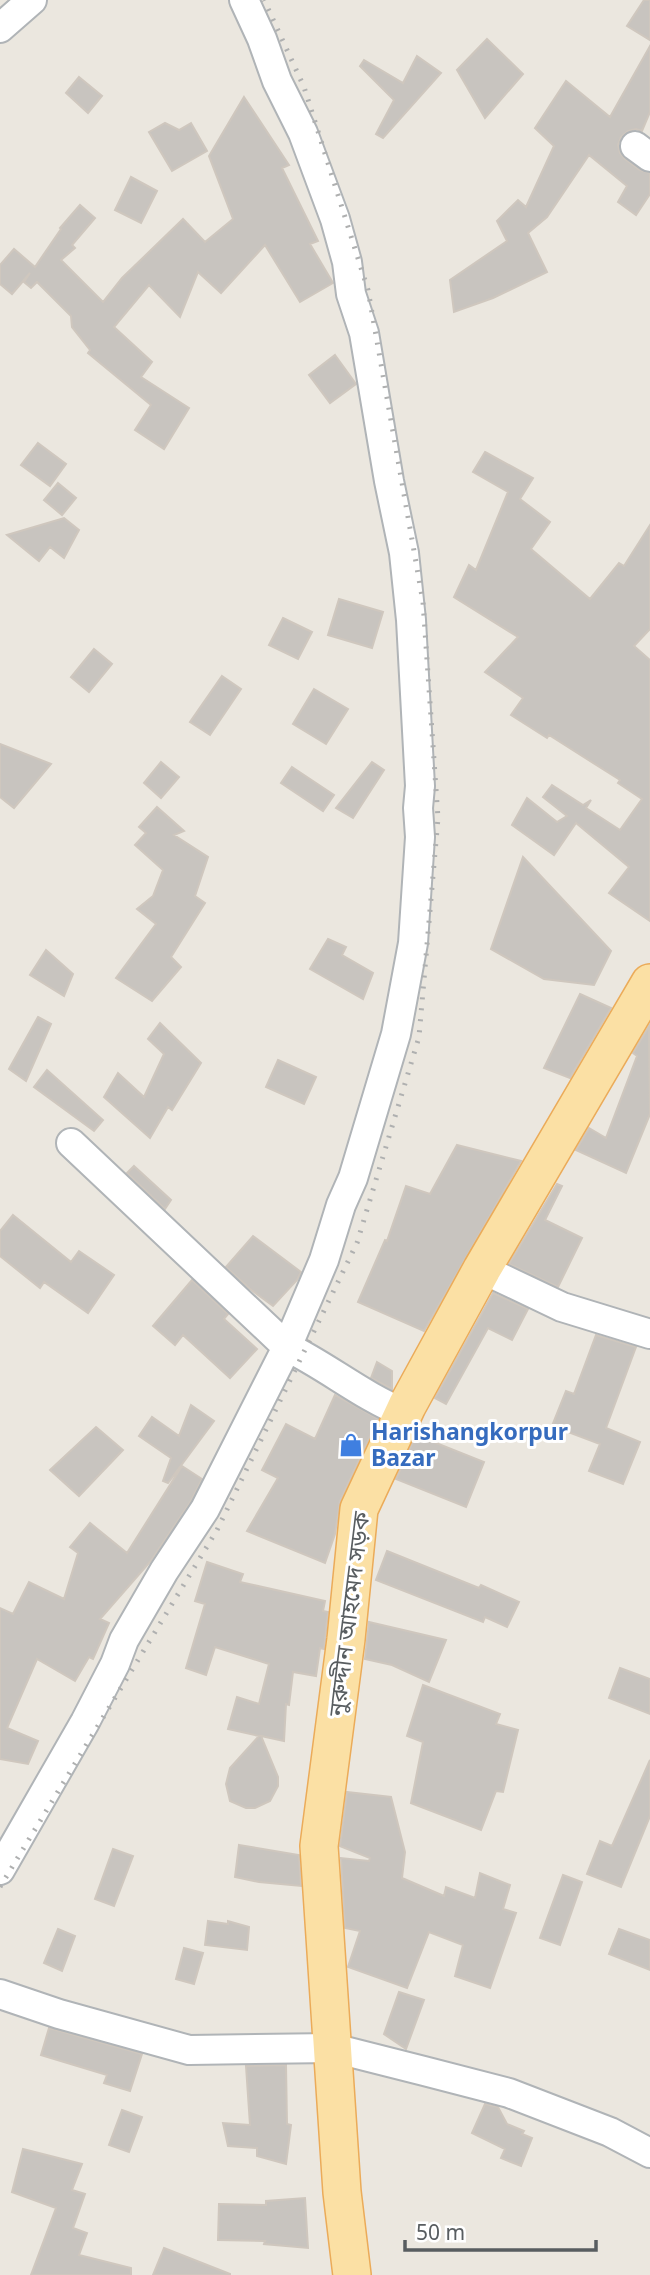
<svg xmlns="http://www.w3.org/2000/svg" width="650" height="2275" font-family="'Noto Sans','Noto Sans Bengali',sans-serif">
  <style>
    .building { fill: #c8c4bf; stroke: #cfc7be; stroke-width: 2 }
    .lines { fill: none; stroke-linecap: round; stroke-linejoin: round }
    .minor-casing { stroke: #b0b4b7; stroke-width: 32 }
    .major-casing { stroke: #ebab59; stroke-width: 40 }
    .minor { stroke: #fff; stroke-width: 28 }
    .major { stroke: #fbe0a4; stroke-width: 37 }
    .rail { stroke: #afb0b0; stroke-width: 5; stroke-dasharray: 2 9; stroke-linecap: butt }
    .labels { text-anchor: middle; stroke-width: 6; stroke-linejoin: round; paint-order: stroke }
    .shop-label { font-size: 23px; font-weight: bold; fill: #366cbe; stroke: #fff; text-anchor: start }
    .street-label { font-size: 23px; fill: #585d60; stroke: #fff }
  </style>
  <rect width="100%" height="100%" fill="#ebe7df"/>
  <path class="building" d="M644 0H650V40L627 26Z
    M487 39 523 74 485 118 457 70Z
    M650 46V112L642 131 636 129 628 131 621 137 618 145 620 153 625 159 640 170 650 173V194L636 215 618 202 627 186 589 155 547 217 528 233 547 272 493 298 454 312 450 280 507 241 497 221 518 200 526 207 554 146 535 128 566 81 610 117Z
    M417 56 441 73 383 138 376 134 394 100 360 66 364 60 403 83Z
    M79 77 102 96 88 113 66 93Z
    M244 97 289 165 282 168 318 241 310 244 333 283 300 302 265 245 221 293 198 272 180 317 149 285 114 327 152 362 141 377 189 408 164 449 135 430 151 405 88 353 90 350 72 327 71 316 37 282 31 288 24 282 30 273 12 294 0 284V265L14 249 35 267 61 229 60 228 80 205 95 218 72 245 75 248 61 260 103 302 122 278 183 219 205 242 233 219 209 156Z
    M165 123 179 130 191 123 207 151 172 171 149 132Z
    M131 177 157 191 141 223 115 210Z
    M335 355 356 384 330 403 309 375Z
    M38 443 66 464 50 486 21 465Z
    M485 452 533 478 520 499 550 522 531 549 590 599 619 563 624 566 650 525V629L634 646 650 660V921L609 893 629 867 576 823 554 855 512 825 527 798 557 822 567 816 543 797 552 785 583 805 591 800 586 808 620 830 642 799 618 783 620 780 549 735 547 738 511 715 523 698 485 672 518 637 454 597 469 565 476 570 508 492 473 472Z
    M58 483 76 498 62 515 44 500Z
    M64 518 79 530 64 558 50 547 39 561 7 535Z
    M339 599 383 612 372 648 328 635Z
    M283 618 312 632 298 659 269 645Z
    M94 649 112 664 89 692 71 677Z
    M222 676 241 689 210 735 190 722Z
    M314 689 348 709 326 744 293 724Z
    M0 744 51 764 14 808 0 797Z
    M161 762 179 777 161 798 144 783Z
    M372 762 384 770 353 818 336 808Z
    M292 767 334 795 323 811 281 783Z
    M157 807 184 831 174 835 208 857 195 896 205 903 171 957 181 967 152 1001 116 978 156 924 137 909 153 896 163 870 135 845 146 833 139 827Z
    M523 857 611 951 594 985 544 979 491 949Z
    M328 939 346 947 342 955 373 973 363 999 310 969Z
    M46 950 73 974 64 996 30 975Z
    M580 994 611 1008 570 1078 544 1068Z
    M38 1017 51 1024 26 1081 9 1069Z
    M160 1023 201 1063 172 1110 168 1107 150 1138 104 1097 118 1073 144 1097 164 1054 148 1039Z
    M649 1026 650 1114 626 1173 576 1150 589 1128 606 1138 637 1056 633 1053Z
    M278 1060 316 1077 304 1104 266 1087Z
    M47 1070 103 1120 94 1131 34 1087Z
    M457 1145 521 1161 424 1331 358 1302 385 1240 387 1241 406 1186 430 1194Z
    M134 1166 171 1200 165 1209 127 1173Z
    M557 1184 562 1186 545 1220 582 1238 558 1287 509 1264Z
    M13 1215 71 1262 79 1251 114 1275 88 1313 44 1282 40 1288 0 1256V1231Z
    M253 1236 301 1272 297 1280 273 1306 250 1289 226 1267Z
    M192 1280 228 1314 224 1319 257 1349 230 1378 183 1335 175 1345 153 1326Z
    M493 1293 528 1309 512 1340 488 1328 446 1404 435 1398Z
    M596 1335 636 1347 606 1428 640 1442 623 1484 589 1471 600 1444 552 1426 566 1391 574 1394Z
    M377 1362 392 1371V1389L371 1378Z
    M335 1395 378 1419 340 1501 335 1534 325 1563 247 1531 278 1478 262 1470 286 1424 315 1439Z
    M191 1405 214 1421 168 1483 163 1481 171 1458 139 1436 152 1417 179 1436Z
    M96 1427 123 1450 79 1496 50 1470Z
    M416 1435 484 1462 466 1507 396 1479Z
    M182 1466 202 1479 191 1501 150 1562 100 1619 109 1623 93 1659 89 1657 75 1681 37 1659 7 1728 38 1741 28 1764 0 1759V1608L13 1614 29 1582 64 1599 78 1553 70 1547 90 1523 127 1553Z
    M387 1551 479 1588 481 1585 519 1602 507 1627 485 1617 483 1622 376 1580Z
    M207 1562 243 1574 240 1582 325 1601 323 1611 328 1612 324 1649 320 1648 316 1676 293 1672 289 1705 286 1704 284 1741 261 1736 278 1777V1786L270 1801 255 1808H246L230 1801 226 1784 230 1768 259 1736 228 1729 237 1697 259 1704 269 1664 215 1647 206 1675 186 1668 205 1604 195 1601Z
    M369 1622 446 1640 429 1682 392 1665 365 1659Z
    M620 1668 650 1679V1714L609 1698Z
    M423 1685 500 1714 496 1724 518 1730 503 1792 496 1791 481 1830 411 1803 423 1742 407 1736Z
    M650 1760V1816L621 1887 587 1874 600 1841 612 1846Z
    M347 1792 391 1797 405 1852 402 1878 444 1896 446 1887 475 1898 480 1873 510 1885 503 1909 516 1913 490 1988 455 1976 463 1945 429 1932 407 1988 348 1967 360 1931 345 1928 341 1858 369 1861 370 1858 340 1846Z
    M239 1845 299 1855 301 1886 259 1882 235 1877Z
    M113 1849 133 1856 114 1906 95 1899Z
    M563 1875 582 1882 560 1945 540 1938Z
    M208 1921 228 1924V1921L249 1927 247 1950 205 1945Z
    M58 1929 75 1936 62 1971 44 1963Z
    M619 1929 650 1940V1970L609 1954Z
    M184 1948 203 1953 194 1984 176 1979Z
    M399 1992 424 2000 406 2049 384 2034Z
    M49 2028 142 2054 130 2091 104 2083 107 2075 41 2055Z
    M286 2065 287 2124 291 2125 286 2164 257 2156V2148L228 2146 223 2123 250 2125 246 2066Z
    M485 2104 498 2107 507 2124 524 2131 522 2134 532 2138 521 2166 501 2158 505 2149 472 2133Z
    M122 2110 142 2117 129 2152 109 2145Z
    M23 2149 82 2164 72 2190 85 2194 73 2228 87 2233 79 2255 131 2268V2275H31L56 2208 12 2192Z
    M305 2198 308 2248 264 2244 265 2241 218 2240 219 2204 266 2205V2201Z
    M164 2248 230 2274V2275H153Z"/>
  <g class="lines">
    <g class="minor-casing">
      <path id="minor" d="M0 28 32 0
        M635 146 650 157
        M71 1143 287 1347C328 1367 362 1396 404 1413
        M482 1269 562 1307 650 1334
        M0 1870 85 1722 115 1664 124 1640 164 1571 205 1509 287 1347 324 1260 341 1205 353 1178 396 1034 413 943 420 837 418 808 420 786 411 620 404 553 389 481 364 333 351 294 347 262 335 219 303 133 277 81 262 39 244 0
        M0 1994 59 2014 189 2050 333 2048 424 2071 509 2093 610 2132 650 2153"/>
    </g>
    <g class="major-casing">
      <path id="major" d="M352 2275 342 2192 319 1846 346 1639 359 1509 407 1406 482 1269 650 983"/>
    </g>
    <use href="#minor" class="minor"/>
    <use href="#major" class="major"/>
    <path class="rail" d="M0 1887 217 1530 357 1243 419 1037 438 818 423 602 368 290 304 87 264 0"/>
  </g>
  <defs>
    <g id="shop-bare" transform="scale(1.89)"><path d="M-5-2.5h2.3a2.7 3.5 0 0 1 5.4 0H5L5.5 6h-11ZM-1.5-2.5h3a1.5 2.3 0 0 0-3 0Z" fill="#3f7fe0" stroke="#fff" stroke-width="2.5" paint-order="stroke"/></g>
  </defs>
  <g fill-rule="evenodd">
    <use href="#shop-bare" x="351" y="1445"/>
  </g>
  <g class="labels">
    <g class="shop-label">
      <text x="371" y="1440">Harishangkorpur<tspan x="371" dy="26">Bazar</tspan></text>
    </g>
    <g class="street-label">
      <text transform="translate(349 1614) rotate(-83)" y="8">নুরুদ্দীন আহমেদ সড়ক</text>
    </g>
  </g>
  <path d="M405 2240v10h191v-10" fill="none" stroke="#585d60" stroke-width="3.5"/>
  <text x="416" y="2240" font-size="21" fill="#585d60" stroke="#ffffff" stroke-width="5" paint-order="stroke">50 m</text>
</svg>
